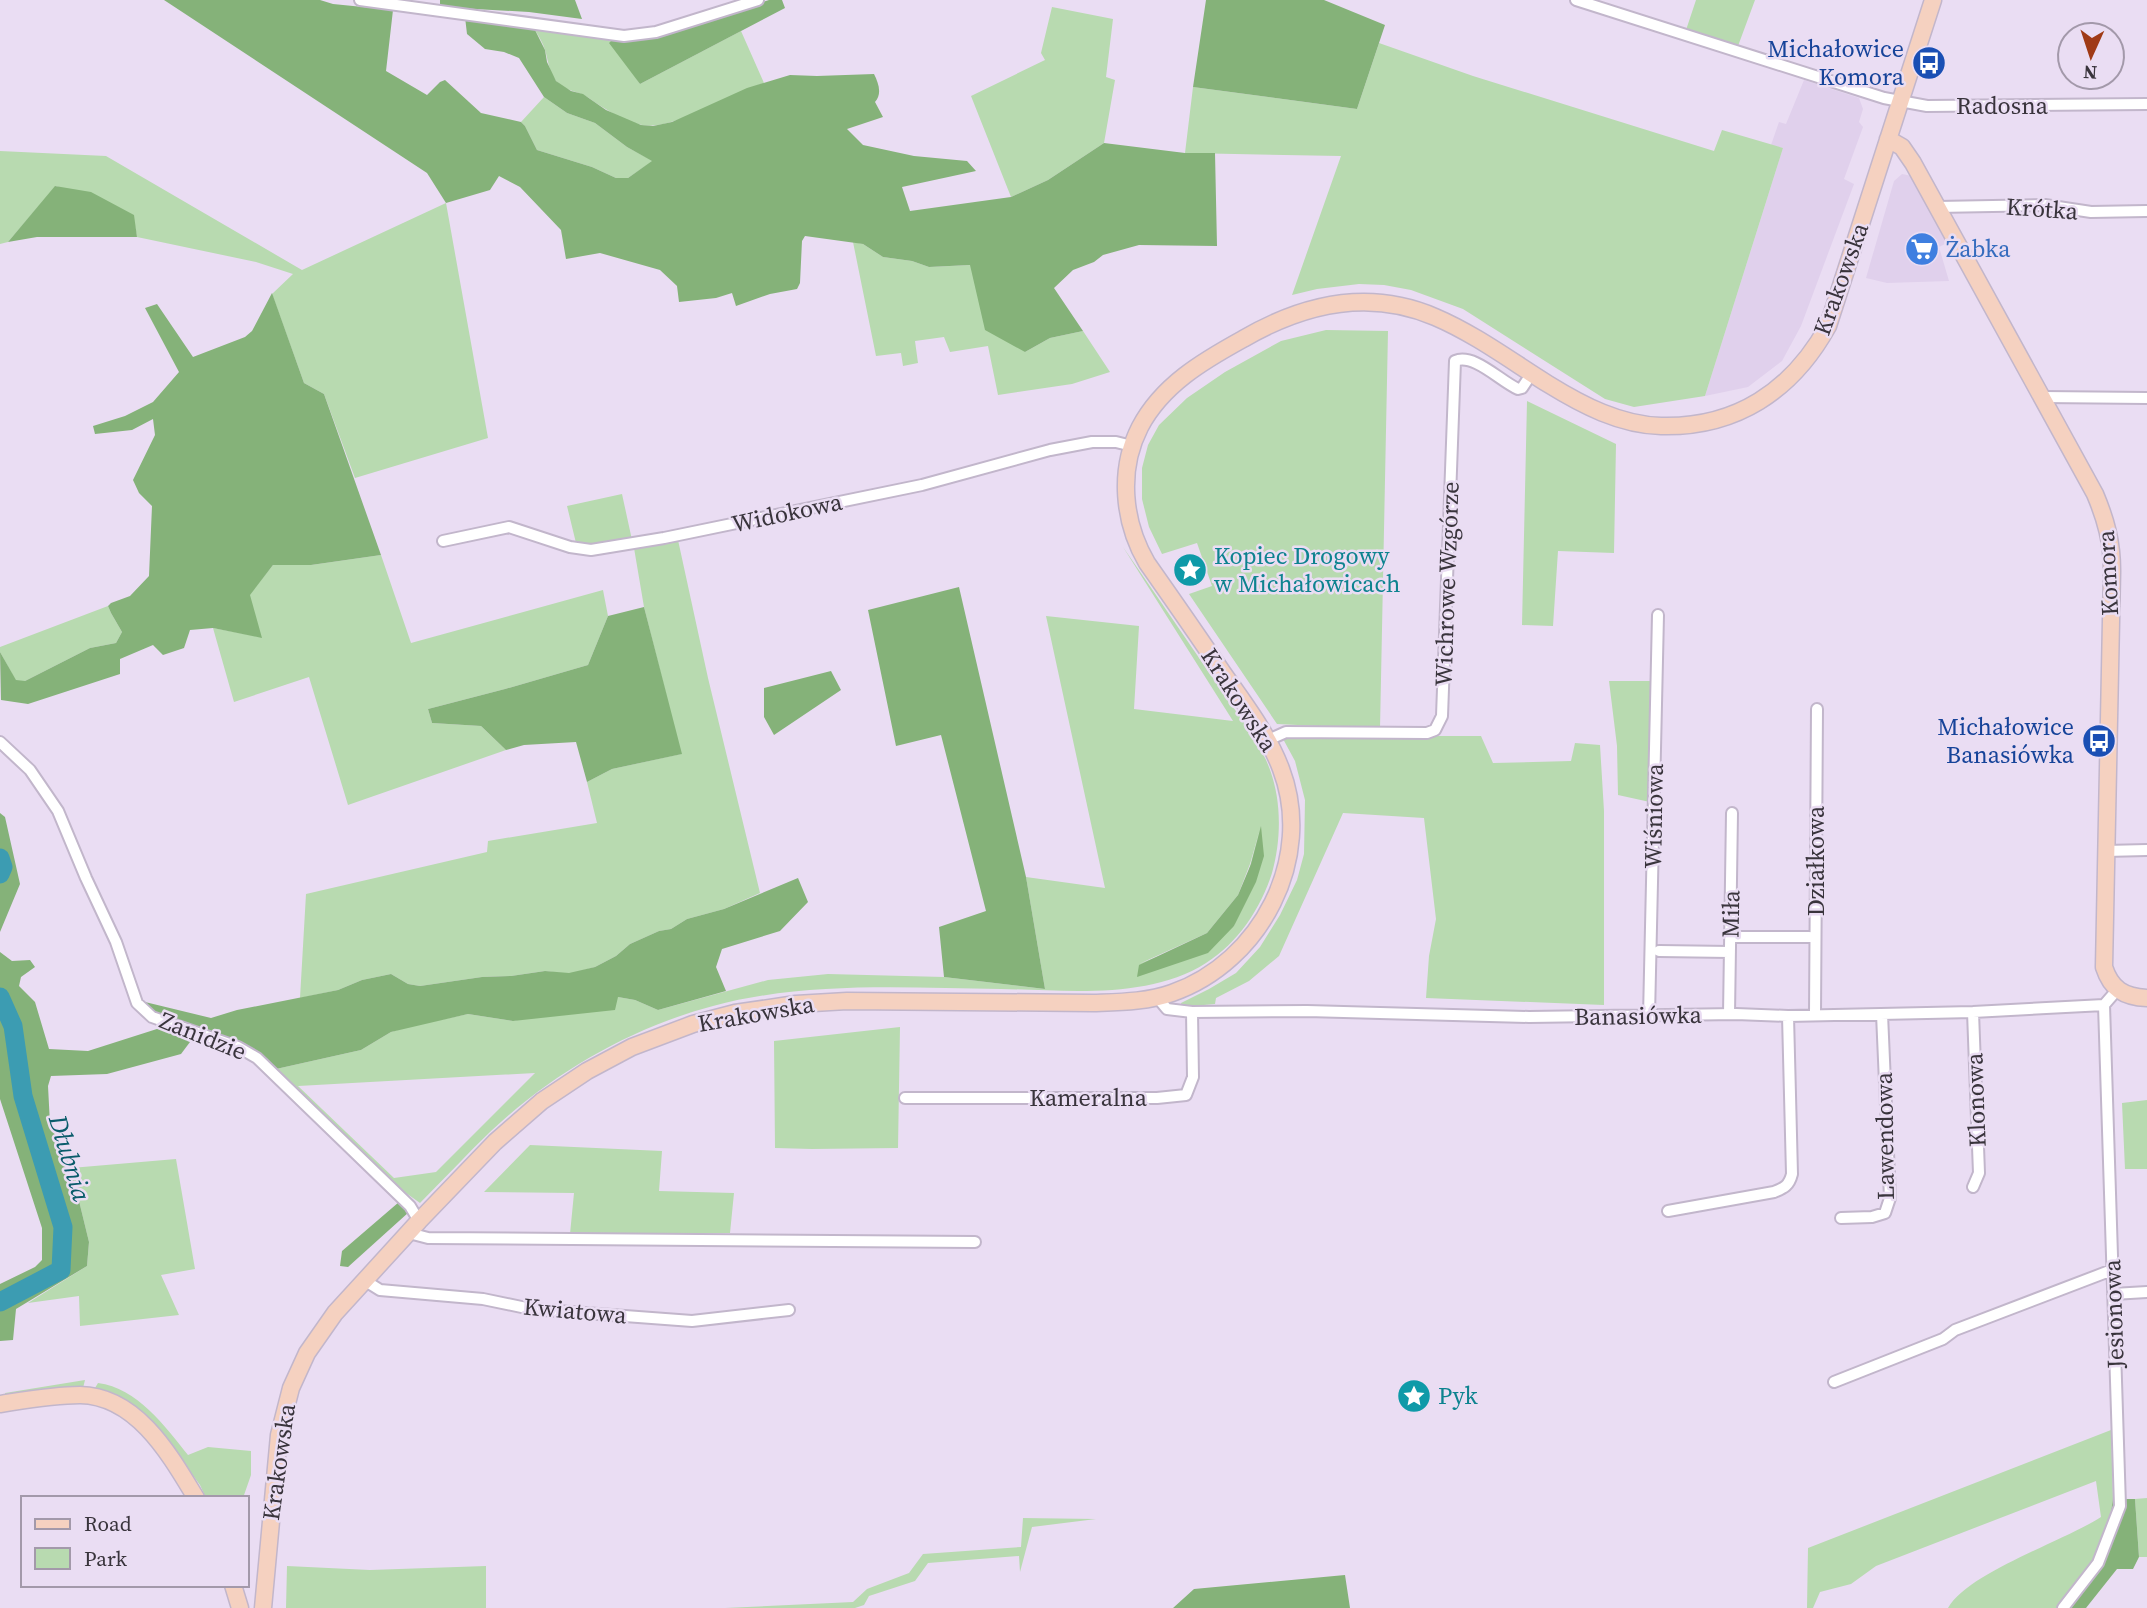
<svg xmlns="http://www.w3.org/2000/svg" width="2147" height="1608" font-family="'Source Serif 4',serif">
  <style>
    .built { fill: #e0d0ec }
    .green { fill: #b8dab0; fill-rule: evenodd }
    .forest { fill: #85b279 }
    .lines { fill: none; stroke-linecap: round; stroke-linejoin: round }
    .river { stroke: #3c9cb2; stroke-width: 19 }
    .street-casing { stroke: #c2b6cb; stroke-width: 14 }
    .secondary-casing { stroke: #c2b6cb; stroke-width: 19 }
    .street { stroke: #fff; stroke-width: 10 }
    .secondary { stroke: #f5d1c0; stroke-width: 16 }
    .labels { text-anchor: middle; stroke-width: 5; stroke-linejoin: round; paint-order: stroke }
    .transit-label { font-size: 24px; fill: #164399; stroke: #eaddf3; text-anchor: end }
    .street-label { font-size: 24px; fill: #39343c; stroke: #eaddf3 }
    .shop-label { font-size: 24px; fill: #366cbe; stroke: #eaddf3; text-anchor: start }
    .culture-label { font-size: 24px; fill: #0d838f; stroke: #eaddf3; text-anchor: start }
    .water-label { font-size: 26px; font-style: italic; fill: #0a5c6b; stroke: #eaddf3 }
  </style>
  <rect width="100%" height="100%" fill="#eaddf3"/>
  <path class="built" d="M1804 80 1859 98 1863 109 1859 122 1863 127 1844 179 1854 184 1801 326 1782 361 1748 387 1705 396 1783 148 1771 145 1779 122 1786 124Z
    M1902 174 1912 176 1947 243 1939 247 1949 281 1887 283 1866 278 1894 181Z"/>
  <path class="green" d="M1696 0H1755L1738 46 1686 30Z
    M1052 7 1113 19 1106 77 1115 80 1104 143 1048 180 1011 197 971 96 1045 60 1041 53Z
    M535 30 612 40 640 84 741 31 764 83C731 93 674 131 642 125 624 121 604 109 589 98 579 91 564 91 556 81 549 72 548 60 545 50 543 43 539 37 535 30Z
    M1379 43 1473 76 1714 151 1722 130 1783 148 1705 396 1634 407 1605 399 1463 309 1411 290 1384 285 1359 284 1317 289 1292 295 1341 156 1185 153 1193 87 1357 109Z
    M544 97 567 113 595 123 627 147 653 161 628 178H616L592 167 537 150 525 126 521 122Z
    M0 151 106 156 302 270 446 203 488 438 355 478 324 394 304 383 272 294 293 274 256 262 137 237 133 215 56 186 8 242 0 244Z
    M853 242 863 244 883 257 912 261 929 267 971 265 1025 352 1050 338 1083 331 1110 372 1072 384 998 395 988 346 950 352 944 337 915 341 918 363 903 366 901 353 876 356Z
    M1326 330 1388 331 1380 729 1277 724 1189 594 1212 586 1197 543 1162 554 1149 527 1142 499V468L1148 445 1159 425 1187 398 1225 372 1281 341Z
    M1527 401 1616 444 1614 553 1558 551 1553 626 1522 625Z
    M622 494 632 540 591 547 576 543 567 506Z
    M678 540 708 678 760 893 724 909 687 919 671 929 659 931 630 944 616 956 595 967 569 974 545 971 511 976 482 977 420 986 408 984 391 974 362 980 338 990 300 998 306 894 487 852 488 841 597 823 587 782 612 769 681 754 644 607 634 548Z
    M1123 547C1154 592 1184 636 1215 681 1232 707 1253 732 1266 760 1282 795 1282 837 1272 873 1261 908 1238 943 1206 963 1148 1000 1067 990 1001 989 906 988 806 981 713 1006 630 1028 553 1073 491 1131 467 1154 444 1179 420 1203L385 1178 276 1069 361 1050 391 1032 407 1027 468 1014 513 1021 618 997 635 1000 658 1010 768 980 828 974 944 977 1045 989 1026 877 1105 888 1046 616 1139 626 1134 709 1233 721ZM1260 829 1234 926 1139 964 1207 933 1238 895 1250 864ZM535 1073 436 1172 394 1178 298 1086Z
    M381 555 411 643 603 590 608 616 588 665 505 689 428 709 432 723 481 726 506 750 348 805 309 677 234 702 213 628 261 637 249 595 273 565H311Z
    M108 606 111 613 122 632 116 643 90 648 25 681H16L0 652V647Z
    M1609 681H1662L1659 804 1618 795 1617 746Z
    M1439 736H1481L1493 763 1571 761 1575 743 1600 745 1604 811V1005L1426 998 1429 956 1436 919 1424 818 1343 813 1279 956 1249 981 1216 998 1215 1004 1182 1007 1181 1003 1209 989 1236 973 1260 947 1280 915 1297 880 1304 854 1305 800 1295 761 1282 737 1301 739Z
    M900 1027 898 1148 812 1149 775 1148 774 1041Z
    M2147 1100V1169H2125L2122 1103Z
    M530 1145 662 1151 659 1191 734 1193 730 1233 570 1234 574 1193 484 1192Z
    M176 1159 195 1269 161 1275 179 1315 80 1326 79 1296 28 1303 87 1266 89 1242 71 1168Z
    M85 1380 83 1388 6 1397 5 1393Z
    M98 1383C137 1388 165 1426 188 1455L208 1447 251 1451V1475L243 1498H206L200 1485 180 1458 114 1395 95 1388Z
    M2111 1430 2113 1499 2103 1564 2065 1608H1948C1969 1572 2062 1542 2101 1517L2096 1481 1876 1566 1851 1584 1820 1592 1813 1608H1807L1808 1548Z
    M2147 1498V1557H2139L2135 1499Z
    M1023 1518 1096 1519 1032 1527 1020 1572 1019 1556 928 1563 915 1581 869 1596 864 1605 855 1608H725L853 1602 867 1589 909 1573 923 1554 1021 1547Z
    M287 1566 370 1570 486 1566V1608H286Z"/>
  <path class="forest" d="M164 0H320L333 4 393 10 386 71 427 95 440 82 445 80 481 113 521 122 525 126 537 150 592 167 616 178H628L652 161 627 147 595 123 567 113 544 97 519 58 504 52 485 49 467 34 465 17 535 30 545 50 547 62 556 81 571 91 583 94 606 110 641 125 653 126 672 122 747 88 790 75 817 76 874 74C879 84 882 94 875 102L883 117 847 129 863 145 914 156 967 161 976 171 902 187 910 211 1011 197 1048 180 1104 143 1185 153H1215L1217 246 1139 245 1103 255 1094 262 1073 270 1054 288 1083 331 1050 338 1025 352 985 330 970 265 929 267 912 261 883 257 863 244 805 236 802 241 800 283 797 289 770 294 736 306 732 293 716 298 679 302 677 286 660 270 600 253 566 259 561 230 520 187 499 176 490 190 446 203 427 173Z
    M440 0H575L582 19 529 12 440 7Z
    M769 0H782L785 8 640 84 609 43 612 40 657 37Z
    M1206 0H1324L1385 25 1357 109 1193 87Z
    M55 186 91 192 134 215 137 237H37L8 242Z
    M272 293 304 383 324 394 381 555 311 565H273L250 595 262 638 213 628 190 630 184 648 163 655 153 645 120 659V674L28 704 1 700 0 652 16 680 25 681 90 648 116 643 122 632 111 613 108 606 111 603 130 596 149 576 152 506 139 493 133 480 155 435 153 419 132 430 95 434 93 426 125 416 153 402 179 372 145 308 157 304 193 357 245 337 252 331Z
    M959 587 1026 877 1045 989 944 977 939 927 986 911 941 735 896 746 868 610Z
    M644 607 682 754 612 769 587 782 576 742 524 745 506 750 481 726 432 723 428 709 505 689 588 665 608 616Z
    M831 671 841 690 774 735 764 717V688Z
    M0 813 5 817 20 884 0 932Z
    M1261 826 1264 856 1256 882 1234 926 1208 953 1137 977 1139 965 1207 933 1238 895 1251 864Z
    M798 878 808 902 780 931 722 949 716 967 726 991 658 1010 635 1000 618 997 615 1010 513 1021 468 1014 391 1032 361 1050 276 1069 253 1050 155 1016 145 1002 211 1018 237 1010 338 990 362 980 391 974 408 984 420 986 482 977 511 976 545 971 569 973 595 967 616 956 630 944 659 931 671 929 687 919 724 909Z
    M0 952 12 961 30 960 35 967 21 977 19 986 35 1002 49 1049 88 1051 160 1028 193 1038 181 1054 107 1074 51 1076 48 1086 50 1124 71 1168 89 1242 87 1266 16 1309 13 1340 0 1341V1284L35 1267 42 1260V1228L0 1099Z
    M399 1202 409 1212 348 1267 340 1266 342 1251Z
    M2113 1499H2135L2139 1557 2133 1569H2117L2086 1608H2065L2103 1564Z
    M1345 1575 1350 1608H1173L1194 1589Z"/>
  <g class="lines">
    <path class="river" d="M0 858 3 867 0 874
      M0 997 13 1026 23 1096 63 1227 61 1270 0 1302"/>
    <g class="street-casing">
      <path id="street" d="M360 0 624 36 656 32 758 0
        M1576 0 1884 98 1927 106 2147 104
        M1937 207 2045 205 2091 212 2147 211
        M2042 397 2147 398
        M443 541 509 527 570 547 591 550 664 538 922 485 1050 450 1092 442H1116L1132 446
        M1268 740 1286 732 1427 733 1435 730 1442 716 1455 361C1474 353 1500 381 1518 389L1522 388 1532 373
        M0 742 30 770 58 811 86 878 116 942 137 1003 152 1017 238 1047 257 1058 410 1206 419 1221
        M2105 851 2147 850
        M1731 937H1809
        M1659 951 1730 952
        M1157 997 1167 1009 1192 1012 1307 1011 1529 1017 1736 1014 1788 1016 1973 1012 2104 1005 2117 990
        M1973 1012 1979 1173 1973 1187
        M1729 1014 1732 813
        M1815 1014 1817 709
        M1649 1016 1658 615
        M905 1098H1157L1186 1095 1193 1077 1192 1012
        M1668 1211 1774 1192C1784 1188 1789 1186 1792 1174L1788 1016
        M1841 1218 1872 1217 1885 1213 1890 1198 1882 1014
        M409 1233 428 1238 975 1242
        M364 1280 380 1290 483 1299 531 1309 692 1321 789 1310
        M2113 1294 2147 1292
        M1834 1382 1943 1339 1955 1330 2112 1270
        M2063 1608 2098 1563 2120 1506 2104 1005"/>
    </g>
    <g class="secondary-casing">
      <path id="secondary" d="M1888 139 1902 147 1913 163 2095 494C2106 520 2112 542 2112 571L2104 967C2111 989 2124 997 2147 998
        M0 1404C26 1400 54 1395 80 1395 137 1396 170 1455 196 1498
        M233 1585 240 1608
        M263 1608 279 1435 291 1388 307 1353 335 1313 419 1221 495 1142 542 1101 587 1071 632 1047 693 1024 735 1013 796 1004 847 1001 1093 1003C1119 1002 1147 1002 1172 993 1261 962 1315 858 1281 769 1268 734 1244 703 1223 673 1198 636 1173 600 1147 563 1123 522 1118 470 1140 427 1162 385 1203 361 1243 339 1303 304 1368 288 1435 317 1475 334 1511 361 1548 384 1582 405 1620 425 1661 426 1736 428 1792 391 1828 326L1933 0"/>
    </g>
    <use href="#street" class="street"/>
    <use href="#secondary" class="secondary"/>
  </g>
  <defs>
    <g id="bus-disc" transform="scale(1.75)"><circle r="9.5" fill="#1a4fb4" stroke="#eaddf3"/><path d="M-5-6H5V4H4V6H2V4H-2V6H-4V4H-5ZM-3.5-4V0h7V-4ZM-3.5 1.2v1.5H-2V1.2ZM2 1.2v1.5H3.5V1.2Z" fill="#fff"/></g>
    <g id="supermarket-disc" transform="scale(1.75)"><circle r="9.5" fill="#3f7fe0" stroke="#eaddf3"/><path d="M-6-5.5h2.5l.6 2H6L4.5 2H-2.5L-4.4-4H-6ZM-1.5 3.2a1.3 1.3 0 1 0 .1 0ZM3 3.2a1.3 1.3 0 1 0 .1 0Z" fill="#fff"/></g>
    <g id="sight-disc" transform="scale(1.75)"><circle r="9.5" fill="#0f9aa8" stroke="#eaddf3"/><path d="M0-6L1.8-2.2L6-1.7L2.9 1.2L3.7 5.4L0 3.3L-3.7 5.4L-2.9 1.2L-6-1.7L-1.8-2.2Z" fill="#fff"/></g>
  </defs>
  <g fill-rule="evenodd">
    <use href="#bus-disc" x="1929" y="63"/>
    <use href="#supermarket-disc" x="1922" y="249"/>
    <use href="#sight-disc" x="1190" y="570"/>
    <use href="#bus-disc" x="2099" y="741"/>
    <use href="#sight-disc" x="1414" y="1396"/>
  </g>
  <g class="labels">
    <g class="transit-label">
      <text x="1904" y="57">Michałowice<tspan x="1904" dy="28">Komora</tspan></text>
      <text x="2074" y="735">Michałowice<tspan x="2074" dy="28">Banasiówka</tspan></text>
    </g>
    <g class="street-label">
      <text x="2002" y="114">Radosna</text>
      <text transform="translate(2042 209) rotate(4)" y="8">Krótka</text>
      <text transform="translate(1841 279) rotate(-70)" y="8">Krakowska</text>
      <text transform="translate(787 513) rotate(-12)" y="8">Widokowa</text>
      <text transform="translate(2108 573) rotate(-93)" y="8">Komora</text>
      <text transform="translate(1447 584) rotate(-88)" y="8">Wichrowe Wzgórze</text>
      <text transform="translate(1239 700) rotate(57)" y="8">Krakowska</text>
      <text transform="translate(1654 816) rotate(-89)" y="8">Wiśniowa</text>
      <text transform="translate(1816 861) rotate(-90)" y="8">Działkowa</text>
      <text transform="translate(1731 914) rotate(-89)" y="8">Miła</text>
      <text transform="translate(756 1014) rotate(-10)" y="8">Krakowska</text>
      <text transform="translate(1638 1016) rotate(-1)" y="8">Banasiówka</text>
      <text transform="translate(203 1036) rotate(22)" y="8">Zanidzie</text>
      <text x="1088" y="1106">Kameralna</text>
      <text transform="translate(1976 1100) rotate(-92)" y="8">Klonowa</text>
      <text transform="translate(1885 1136) rotate(-91)" y="8">Lawendowa</text>
      <text transform="translate(575 1311) rotate(5)" y="8">Kwiatowa</text>
      <text transform="translate(2114 1314) rotate(-92)" y="8">Jesionowa</text>
      <text transform="translate(279 1462) rotate(-82)" y="8">Krakowska</text>
    </g>
    <g class="shop-label">
      <text x="1946" y="257">Żabka</text>
    </g>
    <g class="culture-label">
      <text x="1214" y="564">Kopiec Drogowy<tspan x="1214" dy="28">w Michałowicach</tspan></text>
      <text x="1438" y="1404">Pyk</text>
    </g>
    <g class="water-label">
      <text transform="translate(70 1158) rotate(73)" y="9">Dłubnia</text>
    </g>
  </g>
  <rect x="21" y="1496" width="228" height="91" fill="#eaddf3" stroke="#a399aa" stroke-width="2"/>
  <rect x="35" y="1519" width="35" height="10" fill="#f5d1c0" stroke="#a399aa" stroke-width="2"/>
  <text x="84" y="1531" font-size="21" fill="#39343c">Road</text>
  <rect x="35" y="1548" width="35" height="21" fill="#b8dab0" stroke="#a399aa" stroke-width="2"/>
  <text x="84" y="1566" font-size="21" fill="#39343c">Park</text>
  <g transform="translate(2091 56) rotate(183)"><circle r="33" fill="#eaddf3" stroke="#a399aa" stroke-width="2"/>
  <path d="M0-5L12 26L0 18L-12 26Z" fill="#a03a16"/>
  <text y="-10" font-size="19" font-weight="bold" text-anchor="middle" fill="#39343c">N</text>
  </g>
</svg>
